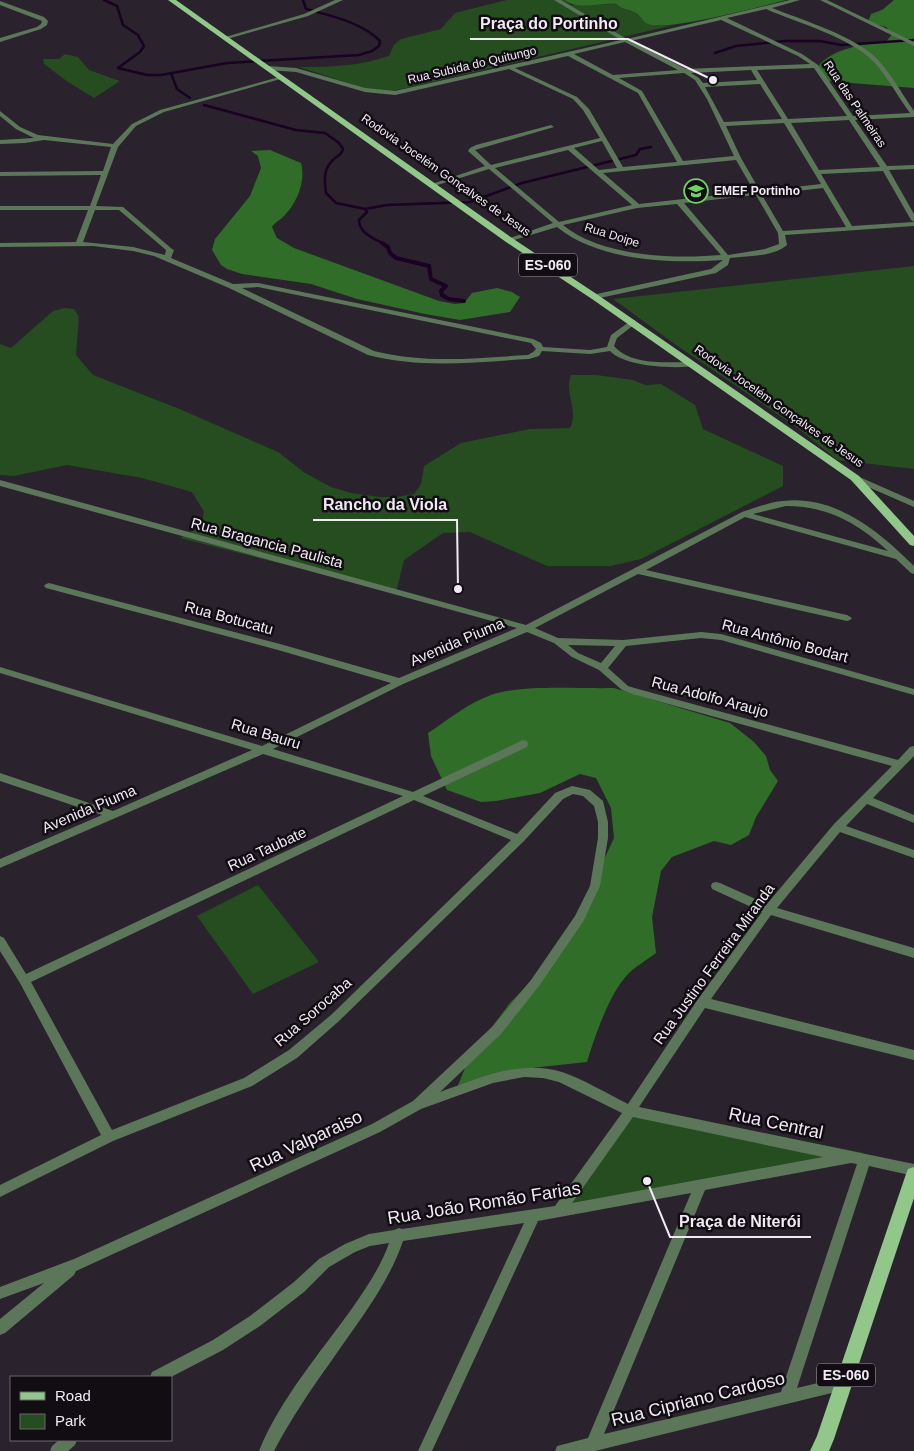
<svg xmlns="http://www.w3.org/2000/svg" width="914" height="1451" font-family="Arial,sans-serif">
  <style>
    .green { fill: #254d20 }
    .forest { fill: #2f6d28 }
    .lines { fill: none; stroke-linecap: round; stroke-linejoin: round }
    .stream-far1 { stroke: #190222; stroke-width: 2.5 }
    .stream { stroke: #190222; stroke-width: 4 }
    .street { fill: #5c7659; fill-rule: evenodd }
    .primary { fill: #91c88a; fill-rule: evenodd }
    .labels { text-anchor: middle; stroke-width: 5; stroke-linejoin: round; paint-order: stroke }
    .far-street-label { font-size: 12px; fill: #f0ebf3; stroke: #110d12 }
    .far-poi-label { font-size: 12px; font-weight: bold; fill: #f0ebf3; stroke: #110d12; text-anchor: start }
    .shield { fill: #110d12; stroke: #ada8b0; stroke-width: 1 }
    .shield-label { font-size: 14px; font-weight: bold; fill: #f0ebf3 }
    .street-label { font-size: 15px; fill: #f0ebf3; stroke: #110d12 }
    .near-street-label { font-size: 18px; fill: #f0ebf3; stroke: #110d12 }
    .leader { fill: none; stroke: #f0ebf3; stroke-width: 2 }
    .callout-dot { fill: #f0ebf3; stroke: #110d12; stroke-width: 2 }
    .callout-label { font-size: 16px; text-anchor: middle; font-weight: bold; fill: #f0ebf3; stroke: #110d12; stroke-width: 5; stroke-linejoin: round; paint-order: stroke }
  </style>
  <rect width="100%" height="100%" fill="#2a222d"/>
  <path class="green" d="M507 0H564L571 5 617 4 623 9 635 12 644 21 657 26 674 25 381 94 299 67C330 67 360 66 389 56L394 45 401 39 441 29 455 13Z
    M65 54 78 57 89 70 120 81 94 98 68 82 44 64 43 59H59Z
    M914 266V469L837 460 799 429 676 345 613 299Z
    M65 308 74 309 79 317 76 355 93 375 182 410 278 452 305 473 331 487 351 493 379 497H396L414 494 421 484 424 466 461 443 530 429 570 428C579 411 564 393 571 375H596L633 380 645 385 661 384 695 405 703 429 783 466V486L641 559 611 566H547L470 532 443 533 404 560 396 593 180 538 201 526 204 512 192 492 142 478 67 465 14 476 0 475V344L11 348 53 311Z
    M258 885 319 962 253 994 197 916Z
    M636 1108 864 1153 562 1209Z"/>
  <path class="forest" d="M564 0H786C763 6 665 32 648 24 642 22 640 14 634 12 627 9 622 10 617 4 599 2 580 11 564 0Z
    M894 0H914V88L826 81 821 78 819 65C835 48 863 44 886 42L892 34 886 27 868 22 871 14 882 10Z
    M270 150 301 163C306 181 297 203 284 216 279 221 275 222 272 227L277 238 294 248 439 301 455 304 464 303 472 293 497 288 512 292 520 297 510 312 460 320 425 314 357 299 311 284 242 274 227 269 221 265 212 250 215 239 250 196 261 168 258 156 251 151Z
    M614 688 730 723 754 742 766 756 770 770 778 781 756 817 749 835 731 845 714 841 672 857 661 871 652 917 656 953C647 960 636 966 628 974 609 994 595 1036 587 1062L513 1070 456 1090 470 1056 510 1003 554 957 581 909 614 838 611 808 596 778 580 774 540 793 496 801 481 802 447 790 431 756 428 733C448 720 468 703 491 695 524 684 578 689 614 688Z"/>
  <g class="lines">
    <path class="stream-far1" d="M104 0 117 6 123 25 138 35 144 46 140 52 118 68 147 75H161L227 63 359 55 372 51 379 46 380 41C361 22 331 16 306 9L303 0
      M715 53 736 46 785 41H820L841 45 914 40
      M171 73 177 89 190 98
      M204 105 296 130 325 133 339 143 343 149C342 154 339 155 335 158 323 168 324 179 326 193L336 203 365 209 387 205 470 202 522 183 636 155 640 149 651 147
      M365 209 367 212 359 220C359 233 373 238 384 244"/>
    <path class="stream" d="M382 243 388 247 390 253 396 258 429 266 431 279 446 286 441 291 442 295 449 299 464 301"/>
    <path class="street" d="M335 0H343L308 16 227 39 222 38 304 14Z
      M554 0H561L627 39 790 0H800L772 8C802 20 856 36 878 60 892 75 902 94 914 111V117L855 120 887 166 914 165V169L889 170 914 214V226L785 235 787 245C773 257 748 256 730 258L728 265 716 273 595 299H592V295L711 269 723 260C672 264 598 261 557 227L511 241H507V239L553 223 489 169 434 186 429 185 485 166 468 151 470 148 476 145 551 125 554 127 475 150 491 165 600 138 583 110 573 99 509 69 395 95 365 92 296 72 268 70 265 68 268 66 296 68 365 88 395 91 621 40ZM766 9C798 23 850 37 874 62 887 76 898 97 910 113L853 116 818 65 802 54 727 18ZM721 20 798 56 810 64 686 69 631 41ZM625 42 678 70 613 75 574 54ZM568 56 638 93 677 162 623 167 589 109 577 97 515 68ZM814 68 847 116 788 119 757 70ZM751 70 757 80 703 83 699 78 691 73ZM684 73 695 80 707 99 734 156 683 161 642 91 619 78ZM760 84 782 119 724 122 705 87ZM849 120 880 167 819 170 791 123ZM784 123 821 184 760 191 741 158 726 126ZM602 141 617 168 599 170 574 148ZM568 150 632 205 559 222 495 168ZM736 160 754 191 639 204 603 173ZM883 171 911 220 914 222 852 226 821 174ZM823 188 846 227 783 231 762 195ZM756 195 778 233 779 244 765 249 728 255 684 203ZM677 204 721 255C674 259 602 257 563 225L637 208Z
      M820 0H827L914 42V46Z
      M0 1 44 17 48 21 47 25 41 29 0 42V38L37 27 41 24 42 21 0 5Z
      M279 77 284 78 164 112 136 126 118 147 96 206 123 207 172 249 174 250 171 258 233 284 258 283 533 339 541 343 543 347 590 350 607 347 611 335 632 320H635V324L617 338 614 346C631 366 668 362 692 362H695V366C674 369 625 367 610 351L590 354 542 351 539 356 529 359C473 362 423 369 368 355L229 288 154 256 133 251 93 246 0 247V243L76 242 88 210H0V206H90L101 175 0 176V172L103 171 111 147 44 140 25 143 0 144V140L34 138 16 129 0 116V111L20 127 38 135 113 144 132 124 160 110ZM95 210H119L166 250 165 255 133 247 83 242ZM258 287 531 343 536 349 533 352 528 355C476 358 425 364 374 351L242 288Z
      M855 475 914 501V507L852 480V476Z
      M0 480 526 625 742 512C755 508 769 502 783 501 835 495 879 531 914 566V574L911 573 896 559 745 517 646 570 847 615 852 618 850 620 847 621 638 574 535 628 558 638 623 640 701 632 721 634 914 689V695L721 640 701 638 626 646 608 668 628 686 638 689 898 760 910 747 914 746V756L873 798 914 815V823L867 804 846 826 914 850V858L840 832 777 908 914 948V958L771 915 711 999 914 1050V1060L705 1008 639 1107 914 1164V1176L869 1166 797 1388 843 1377 848 1379 850 1384 848 1389 595 1451H555L557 1446 588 1438 691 1193 538 1221 432 1451H418L524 1223 403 1241C388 1285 358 1322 332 1360 311 1389 291 1419 274 1451H259C280 1399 321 1352 353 1307 367 1287 381 1266 389 1243L370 1246 355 1252 329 1267 304 1292 260 1326 223 1350 171 1377H150L152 1372 213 1340 250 1316 294 1282 319 1259 345 1244 369 1234 394 1230 399 1228 402 1229 555 1206 622 1113 559 1082 543 1078 524 1077 493 1083 421 1109 380 1132 76 1271 74 1275 5 1333 0 1335V1319L44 1283 0 1299V1287L74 1259 372 1124 413 1101 493 1026 531 980 575 916 590 886 598 838V822L594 806 583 796 573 794 563 799 523 842 339 1021 297 1058 252 1086 113 1141 0 1197V1185L101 1135 20 983 0 951V936L4 938 26 974 403 796 263 754 0 868V859L102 815 0 781V773L113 811 252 750 0 673V667L262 746 391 683 278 650 46 588 44 586 46 584 49 583 280 644 399 678 517 628 0 486ZM786 506C827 506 858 523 888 551L753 514ZM527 632 554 643 572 657 599 670 622 690 632 694 892 766 834 824 767 904 720 883 716 882 712 883 711 886 712 889 762 912 698 999 628 1104C608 1094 583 1079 562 1072 520 1059 479 1078 440 1092L501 1034 539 986 583 922 600 886 608 838V822L603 801 590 790 572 786 555 793 517 834 423 796 527 747 528 744 527 741 523 740 413 792 273 749 403 684ZM568 645 615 646 601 663 578 653ZM414 800 511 840 331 1015 289 1050 244 1078 112 1130 31 982ZM633 1117 823 1157 572 1203ZM851 1163 857 1164 781 1392 604 1434 705 1190Z
      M59 1440H77L75 1445 68 1451H50L52 1446Z"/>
    <path class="primary" d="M168 0H176L512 238 598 295 859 476 914 536V546L910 545 851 480 592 299 506 242Z
      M914 1167V1198L834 1439 829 1451H810L817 1436 906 1174 908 1169Z"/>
  </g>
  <defs>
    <g id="school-ring" transform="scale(1.25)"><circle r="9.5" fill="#110d12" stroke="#6dd361" stroke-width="1.5"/><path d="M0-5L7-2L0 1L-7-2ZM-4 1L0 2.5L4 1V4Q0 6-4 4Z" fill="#6dd361"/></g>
  </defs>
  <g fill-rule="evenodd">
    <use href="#school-ring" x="696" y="191"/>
  </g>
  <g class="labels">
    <g class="far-street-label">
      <text transform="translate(472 65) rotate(-13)" y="4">Rua Subida do Quitungo</text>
      <text transform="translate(855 104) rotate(56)" y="4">Rua das Palmeiras</text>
      <text transform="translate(446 175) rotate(35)" y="4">Rodovia Jocelém Gonçalves de Jesus</text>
      <text transform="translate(612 235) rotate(17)" y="4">Rua Doipe</text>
      <text transform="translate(779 406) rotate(35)" y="4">Rodovia Jocelém Gonçalves de Jesus</text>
    </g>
    <g class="far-poi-label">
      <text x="714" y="195">EMEF Portinho</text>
    </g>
    <g class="shield">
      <rect x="519" y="253.5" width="58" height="23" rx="4"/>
      <rect x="817" y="1363.5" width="58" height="23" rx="4"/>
    </g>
    <g class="shield-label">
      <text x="548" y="270">ES-060</text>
      <text x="846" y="1380">ES-060</text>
    </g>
    <g class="street-label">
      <text transform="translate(267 543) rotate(15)" y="5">Rua Bragancia Paulista</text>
      <text transform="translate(229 618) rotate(15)" y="5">Rua Botucatu</text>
      <text transform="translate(785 641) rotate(15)" y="5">Rua Antônio Bodart</text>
      <text transform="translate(457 642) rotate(-23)" y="5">Avenida Piuma</text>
      <text transform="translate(710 697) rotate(15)" y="5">Rua Adolfo Araujo</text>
      <text transform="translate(266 734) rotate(17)" y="5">Rua Bauru</text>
      <text transform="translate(89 809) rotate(-23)" y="5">Avenida Piuma</text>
      <text transform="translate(267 849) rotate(-25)" y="5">Rua Taubate</text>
      <text transform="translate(714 964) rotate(-54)" y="5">Rua Justino Ferreira Miranda</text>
      <text transform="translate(313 1012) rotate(-41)" y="5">Rua Sorocaba</text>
    </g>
    <g class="near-street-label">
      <text transform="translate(776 1123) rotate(12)" y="6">Rua Central</text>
      <text transform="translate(306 1141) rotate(-25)" y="6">Rua Valparaiso</text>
      <text transform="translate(484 1203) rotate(-9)" y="6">Rua João Romão Farias</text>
      <text transform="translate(698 1399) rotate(-14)" y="6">Rua Cipriano Cardoso</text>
    </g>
  </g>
  <path class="leader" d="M713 80L628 39H470M458 589L457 520H313M647 1181L670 1237H811"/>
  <g class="callout-dot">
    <circle cx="713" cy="80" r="5"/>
    <circle cx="458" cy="589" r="5"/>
    <circle cx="647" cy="1181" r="5"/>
  </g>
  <g class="callout-label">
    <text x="549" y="29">Praça do Portinho</text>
    <text x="385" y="510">Rancho da Viola</text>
    <text x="740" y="1227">Praça de Niterói</text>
  </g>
  <rect x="10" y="1376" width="162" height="65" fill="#110d12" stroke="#6a666c"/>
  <rect x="20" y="1392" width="25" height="8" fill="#91c88a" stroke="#6a666c"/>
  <text x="55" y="1401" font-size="15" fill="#f0ebf3">Road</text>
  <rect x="20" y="1414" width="25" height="15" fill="#254d20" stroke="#6a666c"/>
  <text x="55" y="1426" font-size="15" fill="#f0ebf3">Park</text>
</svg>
